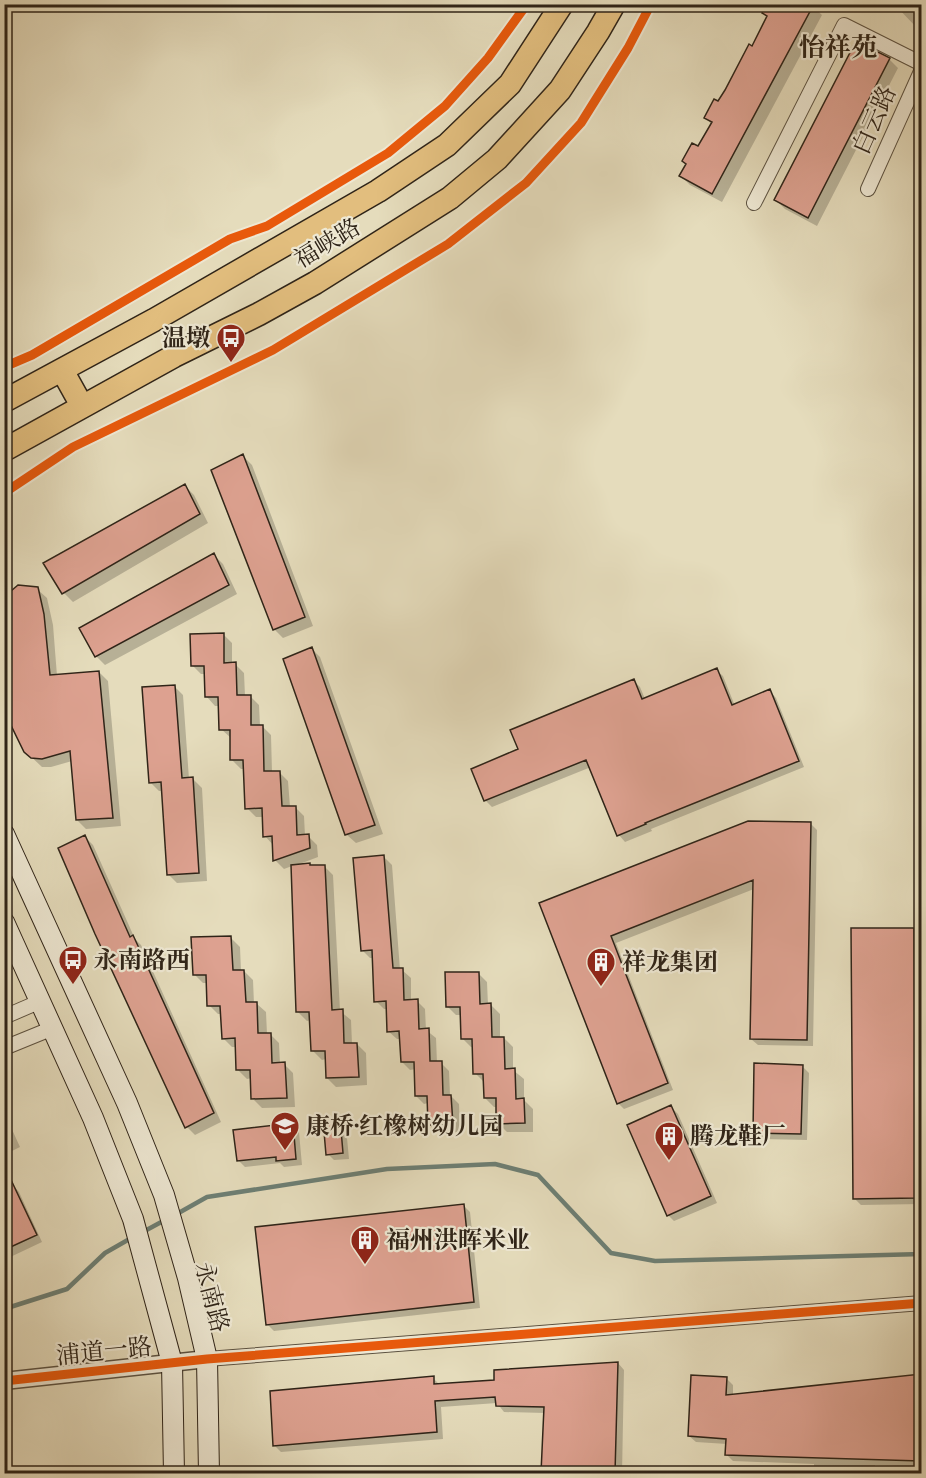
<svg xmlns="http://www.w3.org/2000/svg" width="926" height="1478" font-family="'IM FELL English','Noto Serif SC',serif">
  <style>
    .shadow { fill: #0003 }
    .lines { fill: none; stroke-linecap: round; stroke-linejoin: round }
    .stream { stroke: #6d7f74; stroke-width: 4.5 }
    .building { fill: #dda190; stroke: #2f2418; stroke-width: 1.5 }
    .minor-casing { stroke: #5c5241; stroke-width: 16 }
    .tertiary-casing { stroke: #5c5241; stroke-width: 19 }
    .secondary-casing { stroke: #2f2418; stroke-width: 22 }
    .trunk-casing { stroke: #2f2418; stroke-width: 25 }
    .minor { stroke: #eee8d3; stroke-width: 14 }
    .tertiary { stroke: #eee8d3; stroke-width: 16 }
    .secondary { stroke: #eee8d3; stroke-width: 20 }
    .trunk { stroke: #e2be7e; stroke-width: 22 }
    .cycleway-casing { stroke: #eee8d3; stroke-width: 13 }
    .cycleway { stroke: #e8590c; stroke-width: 9 }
    .labels { text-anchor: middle; stroke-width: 4.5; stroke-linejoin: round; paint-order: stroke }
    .street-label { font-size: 24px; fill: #2f2418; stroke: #eee8d3 }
    .poi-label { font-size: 24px; font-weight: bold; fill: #2f2418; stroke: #eee8d3; text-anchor: start }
    .neighbourhood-label { font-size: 26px; font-weight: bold; fill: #2f2418; stroke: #eee8d3 }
  </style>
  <rect width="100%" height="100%" fill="#e5dcbc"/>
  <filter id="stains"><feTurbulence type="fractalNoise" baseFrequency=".00333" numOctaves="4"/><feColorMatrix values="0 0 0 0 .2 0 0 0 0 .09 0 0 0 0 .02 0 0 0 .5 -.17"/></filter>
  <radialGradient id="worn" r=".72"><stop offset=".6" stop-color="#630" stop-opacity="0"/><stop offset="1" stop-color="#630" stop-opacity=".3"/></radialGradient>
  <path class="shadow" d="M810 4 822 15 722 202 690 185 681 176 712 125 706 118 719 103 753 48Z
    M894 4H922V30L918 29Z
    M889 59 898 68 817 226 785 209 776 200Z
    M243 456 252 465 313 626 283 638 274 629 213 471Z
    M185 486 194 495 208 523 73 602 64 593Z
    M214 555 223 564 237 594 105 665 96 656Z
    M37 589 47 598 53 625 57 676 99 672 108 681 121 826 86 829 77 820 72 761 51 767H42L25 751Z
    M223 634 232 643V664H235L244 673 245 696H250L259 705 260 726H262L271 735 272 772H279L288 781 290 807H295L304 816 305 836H308L317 845 318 857 297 865 310 864 312 866H324L333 875 340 1011 351 1020 352 1044H357L366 1053 367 1085 336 1087 327 1078 326 1059 322 1060 313 1051 311 1020 307 1021 298 1012 292 866 284 869 275 860 274 846 265 836 264 817H256L247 808 245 769H241L232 760 231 738 221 729 220 706H215L207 697 206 674H201L192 665Z
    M311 648 320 657 383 834 356 843 347 835 284 660Z
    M716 670 723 676 735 706 770 691 776 698 804 767 651 829 652 831 625 842 619 835 591 767 492 807 486 801 473 770 520 750 634 681 640 687 645 699Z
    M174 686 183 695 189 779H193L202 788 207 881 177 883 168 874 163 791H159L150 782Z
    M810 823 817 830 813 1046 758 1045 751 1039 754 889 616 943 673 1090 624 1109 618 1103 540 904Z
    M85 837 93 845 135 939 141 945 221 1122 195 1135 187 1127Z
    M384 857 392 865 400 970H402L411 978V1001H417L425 1009 426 1030 436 1038 437 1063H441L449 1071 450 1095 459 1104 460 1132 437 1133 429 1124 428 1103 424 1104 416 1096V1069L410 1070 402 1062 401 1039H397L388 1031V1009H384L376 1001 374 958H370L362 950Z
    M913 929 920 936 922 1204 861 1205 854 1198Z
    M231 938 240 947 241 971H244L253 980 254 1004H257L266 1012 267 1034H270L279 1043 280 1064H284L293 1073 295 1107 262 1108 253 1099 252 1078 247 1079 238 1070 237 1047H232L223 1038 222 1014H218L209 1005 208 983H203L194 974Z
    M478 973 487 982 488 1005H491L500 1014V1038H504L513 1047V1070L524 1079V1100L533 1109V1132H507L498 1123V1107H494L485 1098 484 1082 475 1073 474 1047H471L462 1038V1015H456L447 1006Z
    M802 1066 809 1073 807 1140 761 1139 754 1133Z
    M671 1107 678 1114 717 1203 674 1221 668 1215Z
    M4 1112 20 1147 4 1155Z
    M339 1120 346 1127 349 1159 334 1160 328 1154Z
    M292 1125 299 1132 302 1165 284 1167 280 1163 245 1167 238 1160Z
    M13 1185 19 1192 42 1242 4 1260V1189Z
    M464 1206 470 1212 480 1308 274 1331 267 1324Z
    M618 1363 624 1370 622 1474H542L545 1413 504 1412 497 1403 441 1407 443 1439 281 1452 274 1445 433 1378 440 1385 496 1381Z
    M922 1376V1467L875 1465V1474H814V1464L733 1461 727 1455V1444L696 1442 689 1436 727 1379 733 1385V1395Z"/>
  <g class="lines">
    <path class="stream" d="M175 1215 207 1197 387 1169 495 1164 538 1175 611 1253 655 1261 922 1254
      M141 1233 165 1220
      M4 1309 67 1289 105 1253 133 1237"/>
  </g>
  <path class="building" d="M767 4H814L712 194 679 176 686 164 682 161 692 143 698 146 712 122 704 118 714 99 718 101 725 90 749 44 752 46 767 16 762 13Z
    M856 41 890 58 808 218 774 200Z
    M243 454 305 617 273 630 211 470Z
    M185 484 200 514 62 594 43 563Z
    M214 553 229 585 95 657 79 628Z
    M18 585 38 587 44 614 50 675 99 671 113 818 76 820 70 751 42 759 31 758 24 752 4 711V597Z
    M224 633V663L236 662 237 695H251V725H263L264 771H280L282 806H296L297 835 309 834 310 848 273 861 272 836 263 837 262 808 245 809 243 760H230V730H219L218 697H205L204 666H191L190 634Z
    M312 647 375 825 345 835 283 659Z
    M717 668 732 705 770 689 799 761 645 823 646 824 617 836 586 760 484 801 471 769 518 749 510 730 634 679 642 699Z
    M175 685 182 778 193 777 199 873 167 875 161 782 149 783 142 687Z
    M748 821 811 822 807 1040 750 1039 753 880 611 936 668 1083 617 1104 539 903Z
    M85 835 130 937 133 935 214 1113 185 1128 95 934 58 848Z
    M384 855 393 968H403L404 1000 418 999 419 1029 429 1028 430 1061H442L443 1095H451L453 1124 428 1125 427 1096H415L414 1062H401L399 1031 387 1032 386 1001 374 1002 372 950 361 951 353 858Z
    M310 863V865H325L332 1010 343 1009 344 1043H357L359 1077 326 1078 325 1051H311L309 1012H296L291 865Z
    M851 928H914L916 1198 853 1199Z
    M231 936 233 970H244L246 1002H257L258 1033H271L272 1063 285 1062 287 1098 251 1099 250 1070H236L235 1038 222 1039 220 1006H207L206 975H193L191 937Z
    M445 972H479L480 1004 491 1003 492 1037H504L505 1069 515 1068 516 1099 524 1098 525 1123 496 1124V1098H484L483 1074H473L472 1039H461L460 1007H446Z
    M754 1063 803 1065 801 1134 753 1133Z
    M671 1105 711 1196 667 1216 627 1125Z
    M340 1118 343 1153 326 1155 323 1120Z
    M293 1123 296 1159 276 1161V1157L237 1161 233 1130Z
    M4 1165 37 1235 4 1250Z
    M464 1204 474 1302 266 1325 255 1227Z
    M618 1362 615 1473H541L544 1407 496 1406 495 1397 435 1401 437 1432 273 1446 270 1391 434 1376V1384L494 1380V1370Z
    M921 1374V1461L725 1455 726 1439 688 1436 691 1375 727 1377 726 1395Z"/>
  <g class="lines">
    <g class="minor-casing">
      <path id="minor" d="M868 189 922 69
        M754 203 844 25 922 64
        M4 1017 41 1001
        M4 1048 53 1028
        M207 1359 922 1303"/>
    </g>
    <g class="tertiary-casing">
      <path id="tertiary" d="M4 1381 207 1359"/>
    </g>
    <g class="secondary-casing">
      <path id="secondary" d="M4 834 127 1103 164 1195 188 1278 207 1359 209 1474
        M4 922 93 1118 133 1219 172 1363 174 1474"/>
    </g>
    <g class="trunk-casing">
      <path id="trunk" d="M62 370 82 406
        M4 401 154 320 378 191 447 145 510 84 562 4
        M4 450 174 356 259 314 315 283 450 198 497 159 560 90 598 32 614 4"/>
    </g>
    <use href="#minor" class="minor"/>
    <use href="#tertiary" class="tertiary"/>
    <use href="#secondary" class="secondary"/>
    <use href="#trunk" class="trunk"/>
    <g class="cycleway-casing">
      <path id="cycleway" d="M4 367 32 355 230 239 267 226 388 153 445 106 488 58 527 4
        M4 493 73 447 273 350 448 244 526 183 581 123 628 48 651 4
        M4 1381 207 1359 922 1303"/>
    </g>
    <use href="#cycleway" class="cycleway"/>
  </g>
  <defs>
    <g id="bus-pin" transform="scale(1.5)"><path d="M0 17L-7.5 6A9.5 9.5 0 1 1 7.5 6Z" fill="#8f2418" stroke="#eee8d3"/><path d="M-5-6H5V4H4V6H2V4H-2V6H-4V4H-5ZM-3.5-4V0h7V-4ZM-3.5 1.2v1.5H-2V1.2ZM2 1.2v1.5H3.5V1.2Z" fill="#fff"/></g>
    <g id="building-pin" transform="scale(1.5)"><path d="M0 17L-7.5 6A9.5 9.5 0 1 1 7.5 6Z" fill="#8f2418" stroke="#eee8d3"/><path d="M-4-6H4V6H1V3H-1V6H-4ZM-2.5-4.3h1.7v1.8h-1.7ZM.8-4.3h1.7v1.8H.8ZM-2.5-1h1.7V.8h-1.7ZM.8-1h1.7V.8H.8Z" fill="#fff"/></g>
    <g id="school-pin" transform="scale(1.5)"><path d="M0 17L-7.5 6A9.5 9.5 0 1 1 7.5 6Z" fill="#8f2418" stroke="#eee8d3"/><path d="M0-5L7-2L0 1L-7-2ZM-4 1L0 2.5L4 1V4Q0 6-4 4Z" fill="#fff"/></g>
  </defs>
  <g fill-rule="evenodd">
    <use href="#bus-pin" x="231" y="338"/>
    <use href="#bus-pin" x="73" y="960"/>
    <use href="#building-pin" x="601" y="962"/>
    <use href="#school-pin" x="285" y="1126"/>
    <use href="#building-pin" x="669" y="1136"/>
    <use href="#building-pin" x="365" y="1240"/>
  </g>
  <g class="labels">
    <g class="street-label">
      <text transform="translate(874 120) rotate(-66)" y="8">白云路</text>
      <text transform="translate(327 243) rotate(-31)" y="8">福峡路</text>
      <text transform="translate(212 1297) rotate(76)" y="8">永南路</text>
      <text transform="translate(104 1351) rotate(-6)" y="8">浦道一路</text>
    </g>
    <g class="poi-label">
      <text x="210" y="346" text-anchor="end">温墩</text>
      <text x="94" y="968">永南路西</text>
      <text x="622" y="970">祥龙集团</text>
      <text x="306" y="1134">康桥·红橡树幼儿园</text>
      <text x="690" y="1144">腾龙鞋厂</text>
      <text x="386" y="1248">福州洪晖米业</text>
    </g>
    <g class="neighbourhood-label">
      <text x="838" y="56">怡祥苑</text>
    </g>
  </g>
  <rect width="926" height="1478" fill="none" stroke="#e5dcbc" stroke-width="24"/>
  <rect x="6" y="6" width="914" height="1466" fill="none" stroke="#2f2418" stroke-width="3"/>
  <rect x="12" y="12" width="902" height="1454" fill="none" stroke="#2f2418" stroke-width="1.5"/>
  <rect width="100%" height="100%" filter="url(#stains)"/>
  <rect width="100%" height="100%" fill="url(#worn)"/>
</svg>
